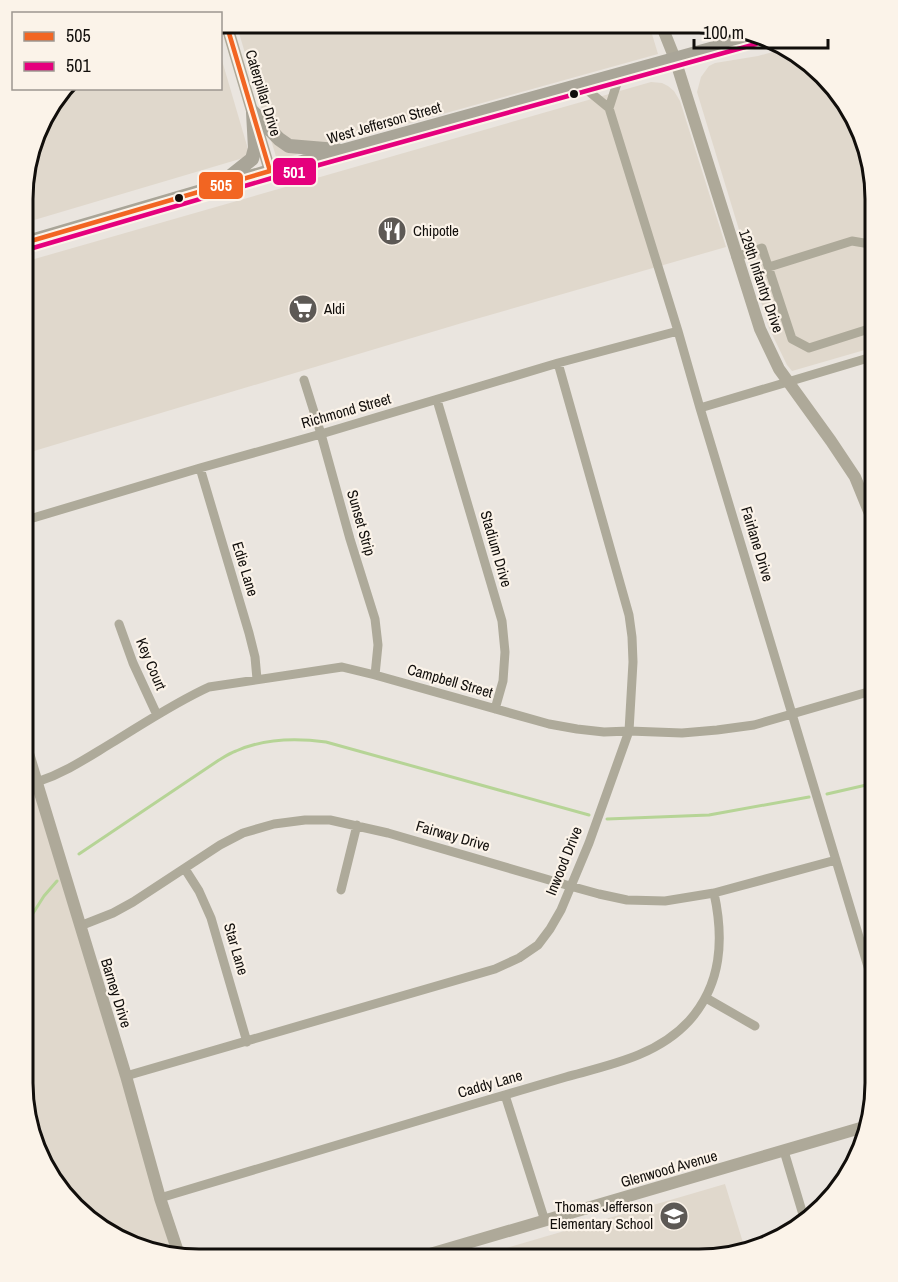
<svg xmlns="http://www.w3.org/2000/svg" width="898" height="1282" font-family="'Archivo Narrow',sans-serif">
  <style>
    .built { fill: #e0d8cc }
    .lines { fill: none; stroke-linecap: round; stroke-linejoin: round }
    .stream { stroke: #b6d496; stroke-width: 3 }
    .street { stroke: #aeaa9a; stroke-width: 9 }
    .secondary { stroke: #aea999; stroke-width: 12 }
    .primary { stroke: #a9a598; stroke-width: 14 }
    .bus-1-casing { stroke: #fbf3e9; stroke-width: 9 }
    .bus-2-casing { stroke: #fbf3e9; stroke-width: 9 }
    .bus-1 { stroke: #f26522; stroke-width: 4.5 }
    .bus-2 { stroke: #e5007d; stroke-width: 4.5 }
    .bus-dot { fill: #110e0b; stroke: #fbf3e9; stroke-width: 2 }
    .labels { text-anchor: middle; stroke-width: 4.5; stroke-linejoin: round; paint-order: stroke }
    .street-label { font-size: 15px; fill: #110e0b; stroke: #fbf3e9 }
    .poi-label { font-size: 15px; fill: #110e0b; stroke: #fbf3e9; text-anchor: start }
    .rim { fill: none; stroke: #110e0b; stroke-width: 3 }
    .line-badge { stroke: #fbf3e9; stroke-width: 2 }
    .badge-label { font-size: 16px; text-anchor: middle; font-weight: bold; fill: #fff }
  </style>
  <rect width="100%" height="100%" fill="#eae5df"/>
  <path class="built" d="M236 23 649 24 658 54 277 160Z
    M783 49 806 59 857 121 875 199V347L792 371 787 365 769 328 697 92 701 77 709 66 715 63 758 56Z
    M221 57 250 156 24 223V176L46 111 65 89 220 88Z
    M651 82 662 83 668 86 674 91 680 101 726 247 462 323 24 454V262Z
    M23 755 175 1257 92 1223 41 1161 23 1083Z
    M725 1184 745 1249 699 1259H480L479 1256Z"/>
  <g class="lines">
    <path class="stream" d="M827 794 875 783
      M607 819 709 815 809 797
      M79 854 219 760C224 757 230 753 236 751 263 739 297 738 326 742L589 815
      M23 929 44 896 57 881"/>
    <path class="street" d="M581 85 609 108 678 331 700 408 875 990
      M609 108 620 74
      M736 257 762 248 792 339 809 348 875 327
      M769 267 852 241 870 244 875 257
      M304 380 321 434 350 539 375 619 378 645 375 675
      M437 400 502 621 505 652 503 681 495 709
      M700 408 875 356
      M200 468 249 633 255 657 257 679
      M23 521 200 468 321 434 558 363 678 331
      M119 624 133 663 157 715
      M37 782C67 772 88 757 115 741 146 722 176 702 209 687L342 667 375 675 549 724 577 729 604 732 629 731 682 733 717 730 754 725 875 690
      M185 869 199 891 211 918 247 1042
      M341 890 357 825
      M80 926 113 913 133 902 220 845 243 833 274 824 305 820H330L388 833 570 886 599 894 627 900 665 901 714 893 836 860
      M706 998 755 1026
      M126 1076 495 969 519 958 538 945 550 929 561 910 589 843 629 731 633 662 632 637 629 615 558 363
      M505 1095 545 1221
      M784 1151 804 1218
      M160 1198C265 1166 370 1135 474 1104 505 1095 535 1086 566 1077 609 1065 657 1056 689 1021 722 984 724 939 714 893"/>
    <path class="secondary" d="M226 23 270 171
      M661 24 675 59 760 329 779 369 831 441 855 477 875 526
      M23 737 126 1076 160 1198 180 1258
      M413 1259 864 1127"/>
    <path class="primary" d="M253 112 279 139 289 146 337 150
      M223 182 252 159 255 148 253 112
      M24 243 270 171 754 37"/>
    <g class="bus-1-casing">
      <path id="bus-1" d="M24 243 270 171 226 23"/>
    </g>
    <g class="bus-2-casing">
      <path id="bus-2" d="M26 250 272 178 756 44"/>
    </g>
    <use href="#bus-1" class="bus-1"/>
    <use href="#bus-2" class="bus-2"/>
  </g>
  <defs>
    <g id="restaurant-disc" transform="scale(1.5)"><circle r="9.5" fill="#5d5955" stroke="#fbf3e9"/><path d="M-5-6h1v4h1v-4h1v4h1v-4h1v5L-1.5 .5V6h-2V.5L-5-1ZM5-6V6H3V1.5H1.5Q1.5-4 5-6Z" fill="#fff"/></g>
    <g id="supermarket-disc" transform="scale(1.5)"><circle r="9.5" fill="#5d5955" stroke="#fbf3e9"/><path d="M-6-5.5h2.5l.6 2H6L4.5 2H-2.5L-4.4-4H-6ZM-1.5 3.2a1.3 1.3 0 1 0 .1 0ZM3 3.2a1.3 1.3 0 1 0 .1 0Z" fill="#fff"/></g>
    <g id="school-disc" transform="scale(1.5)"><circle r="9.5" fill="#5d5955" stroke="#fbf3e9"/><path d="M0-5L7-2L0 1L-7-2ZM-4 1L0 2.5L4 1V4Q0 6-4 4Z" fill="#fff"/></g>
  </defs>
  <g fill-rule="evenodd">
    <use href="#restaurant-disc" x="392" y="231"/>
    <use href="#supermarket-disc" x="303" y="309"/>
    <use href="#school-disc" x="674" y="1216"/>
  </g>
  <g class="bus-dot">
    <circle cx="574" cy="94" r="5"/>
    <circle cx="179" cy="198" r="5"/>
  </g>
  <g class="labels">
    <g class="street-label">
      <text transform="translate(263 93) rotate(73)" y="5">Caterpillar Drive</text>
      <text transform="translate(384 123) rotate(-16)" y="5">West Jefferson Street</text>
      <text transform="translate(761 281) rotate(71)" y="5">129th Infantry Drive</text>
      <text transform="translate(346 411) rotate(-16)" y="5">Richmond Street</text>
      <text transform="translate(361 523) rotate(74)" y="5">Sunset Strip</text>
      <text transform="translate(757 544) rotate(73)" y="5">Fairlane Drive</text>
      <text transform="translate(496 549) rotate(74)" y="5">Stadium Drive</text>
      <text transform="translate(245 569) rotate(73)" y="5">Edie Lane</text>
      <text transform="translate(151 664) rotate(67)" y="5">Key Court</text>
      <text transform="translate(450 681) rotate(16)" y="5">Campbell Street</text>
      <text transform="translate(453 836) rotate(16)" y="5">Fairway Drive</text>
      <text transform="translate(564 861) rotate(-68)" y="5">Inwood Drive</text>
      <text transform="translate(236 949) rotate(74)" y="5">Star Lane</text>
      <text transform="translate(116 993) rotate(73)" y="5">Barney Drive</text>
      <text transform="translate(490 1084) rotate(-16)" y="5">Caddy Lane</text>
      <text transform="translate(669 1169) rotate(-16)" y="5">Glenwood Avenue</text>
    </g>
    <g class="poi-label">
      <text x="413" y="236">Chipotle</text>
      <text x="324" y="314">Aldi</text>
      <text x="653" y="1212" text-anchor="end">Thomas Jefferson<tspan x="653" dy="17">Elementary School</tspan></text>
    </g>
  </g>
  <path d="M0 0H898V1282H0ZM199 33H699A166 166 0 0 1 865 199V1083A166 166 0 0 1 699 1249H199A166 166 0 0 1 33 1083V199A166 166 0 0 1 199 33Z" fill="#fbf3e9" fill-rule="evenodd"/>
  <path class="rim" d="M199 33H699A166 166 0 0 1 865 199V1083A166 166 0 0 1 699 1249H199A166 166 0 0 1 33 1083V199A166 166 0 0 1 199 33Z"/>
  <g class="line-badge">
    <rect x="272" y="157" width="45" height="29" rx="6" fill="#e5007d"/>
    <rect x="198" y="171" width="46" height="29" rx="6" fill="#f26522"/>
  </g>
  <g class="badge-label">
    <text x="294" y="178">501</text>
    <text x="221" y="191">505</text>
  </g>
  <rect x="12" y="12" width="210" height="78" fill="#fbf3e9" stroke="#9d9790" stroke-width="1.5"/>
  <rect x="24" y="32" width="30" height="9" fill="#f26522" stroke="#9d9790" stroke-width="1.5"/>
  <text x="66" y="42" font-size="18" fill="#110e0b">505</text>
  <rect x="24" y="62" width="30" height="9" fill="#e5007d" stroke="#9d9790" stroke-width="1.5"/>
  <text x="66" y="72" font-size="18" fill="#110e0b">501</text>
  <path d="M694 39v9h134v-9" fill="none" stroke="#110e0b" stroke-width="3"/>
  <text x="703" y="39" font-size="18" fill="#110e0b" stroke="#fbf3e9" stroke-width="4.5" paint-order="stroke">100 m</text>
</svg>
